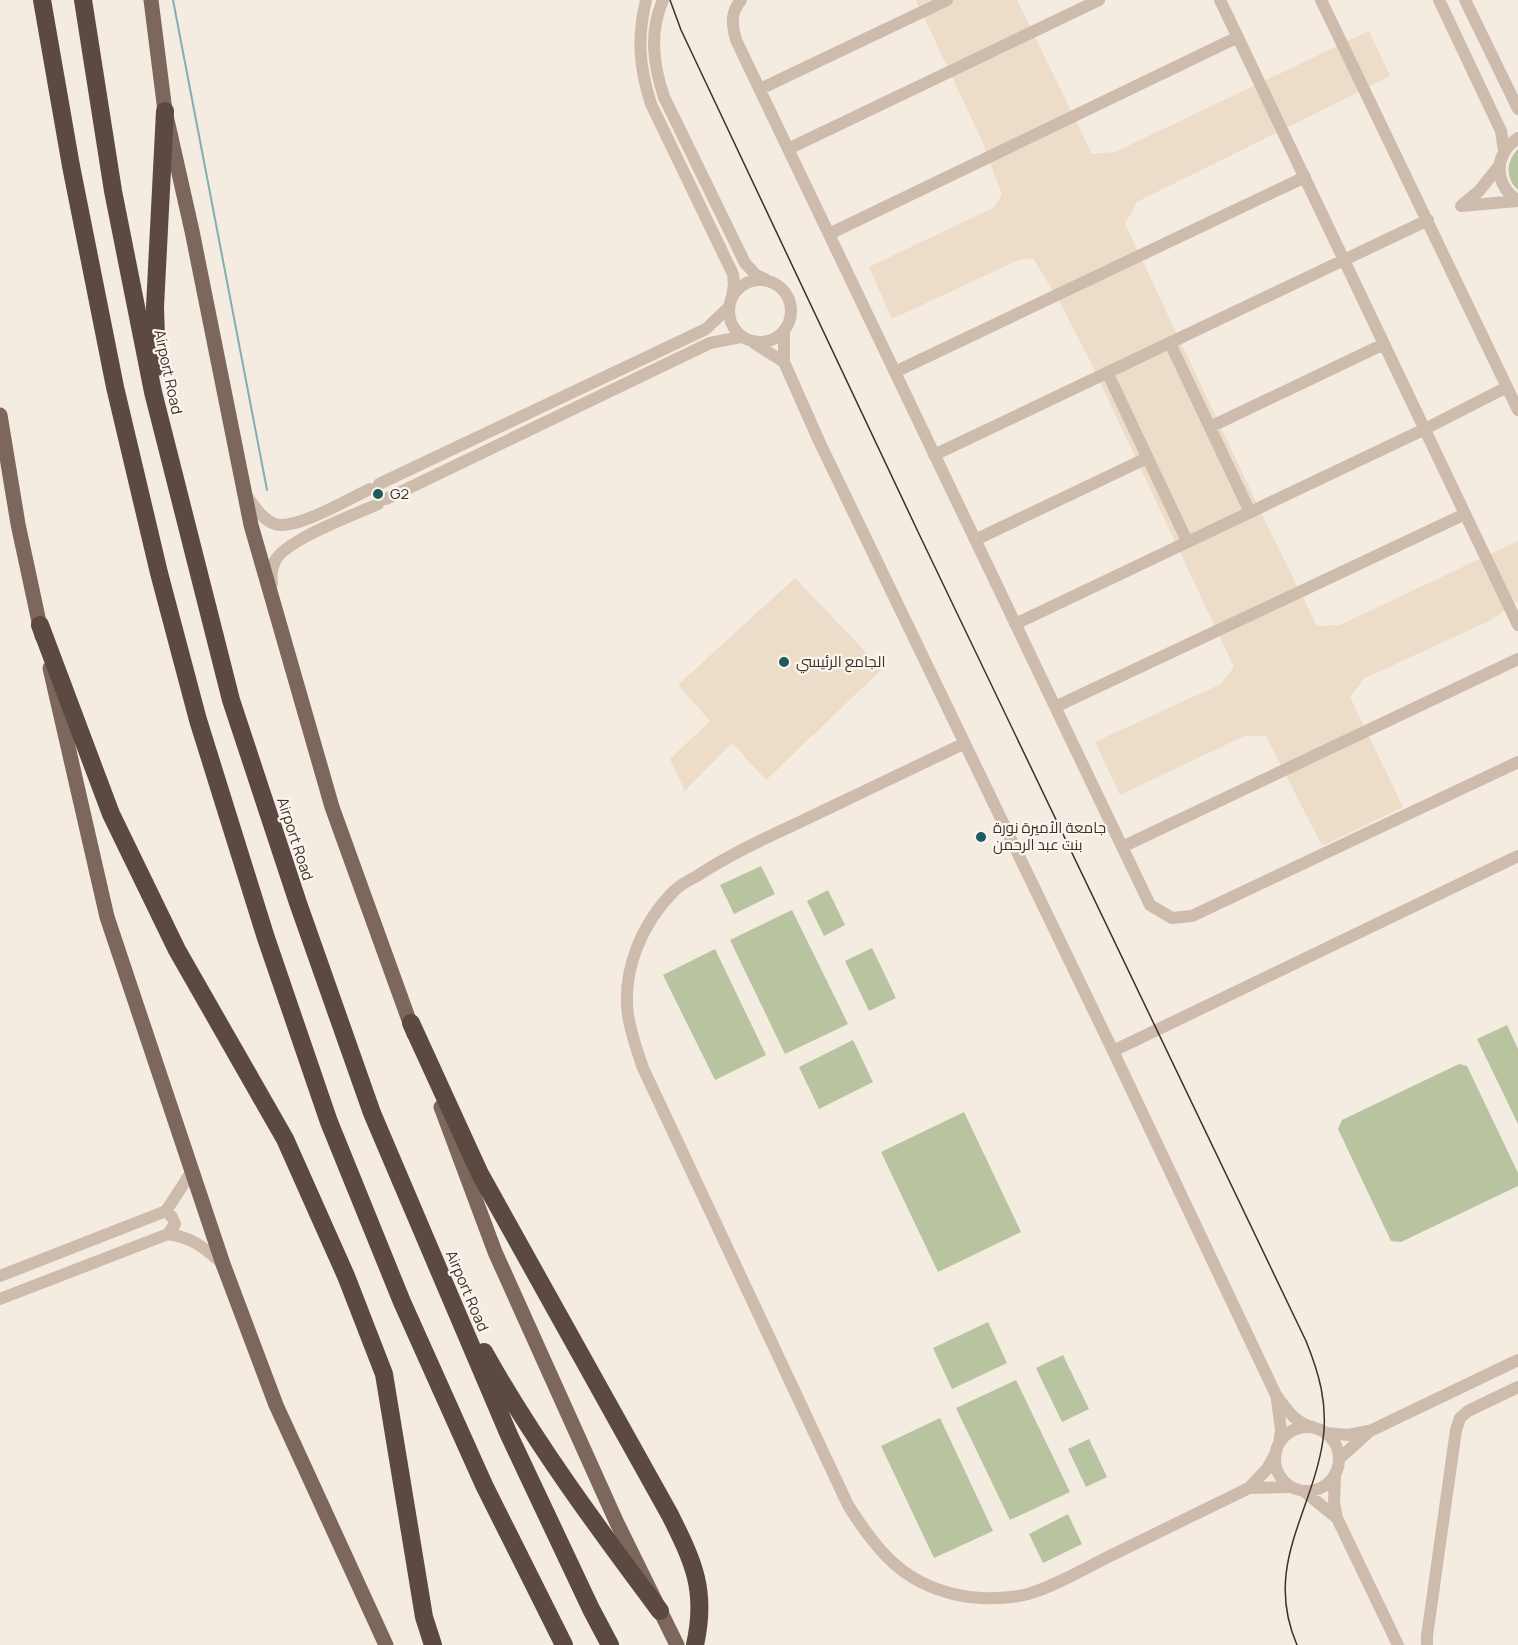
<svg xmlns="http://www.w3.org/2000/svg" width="1518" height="1645" font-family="Manrope,Cairo,sans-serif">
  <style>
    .green { fill: #b8c4a0 }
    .plaza { fill: #ecdcc8 }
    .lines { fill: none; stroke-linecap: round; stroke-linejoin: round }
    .stream { stroke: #7fb0b2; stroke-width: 2 }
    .minor { stroke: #cdbbac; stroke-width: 12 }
    .major { stroke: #7d675c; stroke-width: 15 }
    .highway { stroke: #5c4a42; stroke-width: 18 }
    .tram { stroke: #3b302b; stroke-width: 1.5 }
    .poi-dot { fill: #1f5a5e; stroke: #fbf5ee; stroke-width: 2 }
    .labels { text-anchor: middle; stroke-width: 4.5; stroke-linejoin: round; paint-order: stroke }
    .street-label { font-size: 15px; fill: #3b302b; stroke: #fbf5ee }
    .poi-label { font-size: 15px; fill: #3b302b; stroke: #fbf5ee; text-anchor: start }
  </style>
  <rect width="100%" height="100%" fill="#f4ebe1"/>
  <path class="green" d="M1518 149V190C1505 178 1506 161 1518 149Z
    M761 866 775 894 734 914 720 885Z
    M828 890 845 925 824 936 807 901Z
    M792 910 848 1024 785 1054 730 940Z
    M872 948 896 998 869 1011 845 961Z
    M715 949 766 1055 715 1080 663 975Z
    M1507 1025 1518 1049V1124L1477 1039Z
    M853 1040 873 1082 819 1109 799 1067Z
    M1459 1064 1467 1066 1518 1173V1186L1401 1242 1391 1241 1338 1129 1342 1120Z
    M964 1112 1021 1232 938 1272 881 1152Z
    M988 1322 1007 1363 952 1389 933 1348Z
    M1063 1355 1089 1409 1062 1422 1036 1368Z
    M1016 1380 1070 1492 1010 1520 956 1408Z
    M940 1418 993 1531 934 1558 881 1446Z
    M1089 1439 1107 1477 1086 1487 1068 1449Z
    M1068 1514 1082 1544 1043 1563 1029 1534Z"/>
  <path class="plaza" d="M916 0H1017L1092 154 1115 152 1369 31 1390 76 1137 202 1125 224 1266 523 1317 626 1340 625 1518 541V601L1491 620 1365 678 1350 697 1403 807 1322 846 1266 736H1244L1120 795 1095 742 1221 684 1234 667 1091 363 1062 306 1033 258 1018 260 892 319 869 267 993 208 1002 195 983 143Z
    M795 578 882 669 766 780 732 743 685 791 670 759 710 721 678 685Z"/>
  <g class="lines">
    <path class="stream" d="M173 0 267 490"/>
    <path class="minor" d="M646 0C637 39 639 66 651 104L733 274 734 284 732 297
      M663 0C649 32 653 64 664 97L745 263 756 275 765 279
      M741 0C730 13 732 25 736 40L1150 905 1172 918 1192 916 1518 762
      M1220 0 1518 625
      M1321 0 1518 410
      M1439 0 1501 131 1504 151
      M1465 0 1518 109
      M760 89 947 0
      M1518 138C1493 155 1494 184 1518 201
      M788 149 1099 0
      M1462 205 1479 191 1499 166
      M1461 206 1517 201
      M829 234 1238 37
      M729 311a31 31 0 1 1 62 0a31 31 0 1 1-62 0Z
      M784 332V362L819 441 1113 1051 1276 1395C1287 1410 1295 1423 1313 1427
      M754 343 784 362
      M1170 343 1250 512
      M895 372 1305 177
      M1107 372 1187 541
      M1210 427 1384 344
      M934 455 1428 220
      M379 484 706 329 729 307
      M245 494C253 504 262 520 275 524 295 531 350 498 370 489
      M386 499 710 343 741 337
      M975 540 1147 458
      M272 584C271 577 271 569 275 561 285 540 354 515 378 504
      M1015 624 1425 429 1507 387
      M1055 707 1465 514
      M963 744C910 769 856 795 802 821 766 838 730 854 697 876 689 880 680 885 674 891 642 923 622 970 628 1015 631 1034 637 1051 643 1068L848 1505C879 1555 908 1588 969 1597 989 1599 1009 1599 1028 1594 1058 1585 1087 1567 1114 1554 1159 1532 1204 1510 1249 1488L1267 1469 1276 1453
      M1122 847 1518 659
      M1113 1051 1518 856
      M166 1211 172 1217 175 1224 168 1234
      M0 1276 166 1211 192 1171
      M0 1299 168 1234C194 1238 204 1248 223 1264
      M1277 1400 1281 1430 1279 1444
      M1275 1459a32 32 0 1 1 64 0a32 32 0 1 1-64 0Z
      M1326 1433 1348 1435 1369 1431
      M1340 1458 1370 1431 1518 1360
      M1335 1477 1334 1503 1337 1518 1398 1645
      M1249 1488 1290 1487
      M1305 1492 1337 1518
      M1427 1645V1636L1456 1430 1460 1418 1468 1411 1518 1387"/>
    <path class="major" d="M151 0 165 111 192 231 251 525 332 807 414 1034
      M0 415 18 524 42 636
      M50 668 107 917 223 1264 276 1405 386 1645
      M441 1107 495 1252 617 1523 677 1645"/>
    <path class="highway" d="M42 0 71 166 115 387 159 573 198 720 266 938 329 1122 402 1302 484 1485 564 1645
      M83 0 113 191 153 392 231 700 298 903 372 1113 509 1435 591 1609 610 1645
      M157 367 155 307 165 111
      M40 625 111 814 177 950 285 1139 346 1276 384 1374 424 1617 433 1645
      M411 1023 480 1174 670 1515C694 1563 707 1591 695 1645
      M484 1352C535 1443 598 1528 660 1611"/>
    <path class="tram" d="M670 0 681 30 920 536 1306 1341C1319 1373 1328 1404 1323 1440 1312 1514 1263 1566 1297 1645"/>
  </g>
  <g class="poi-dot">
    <circle cx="378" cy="494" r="6"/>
    <circle cx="784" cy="662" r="6"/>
    <circle cx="981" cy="837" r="6"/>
  </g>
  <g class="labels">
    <g class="street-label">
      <text transform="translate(168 372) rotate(78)" y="5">Airport Road</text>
      <text transform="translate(295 839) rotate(72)" y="5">Airport Road</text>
      <text transform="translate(467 1291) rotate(67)" y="5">Airport Road</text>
    </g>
    <g class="poi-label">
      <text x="390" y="499">G2</text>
      <text x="796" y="667">الجامع الرئيسي</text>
      <text x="993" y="833">جامعة الأميرة نورة<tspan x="993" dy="17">بنت عبد الرحمن</tspan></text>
    </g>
  </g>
</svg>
